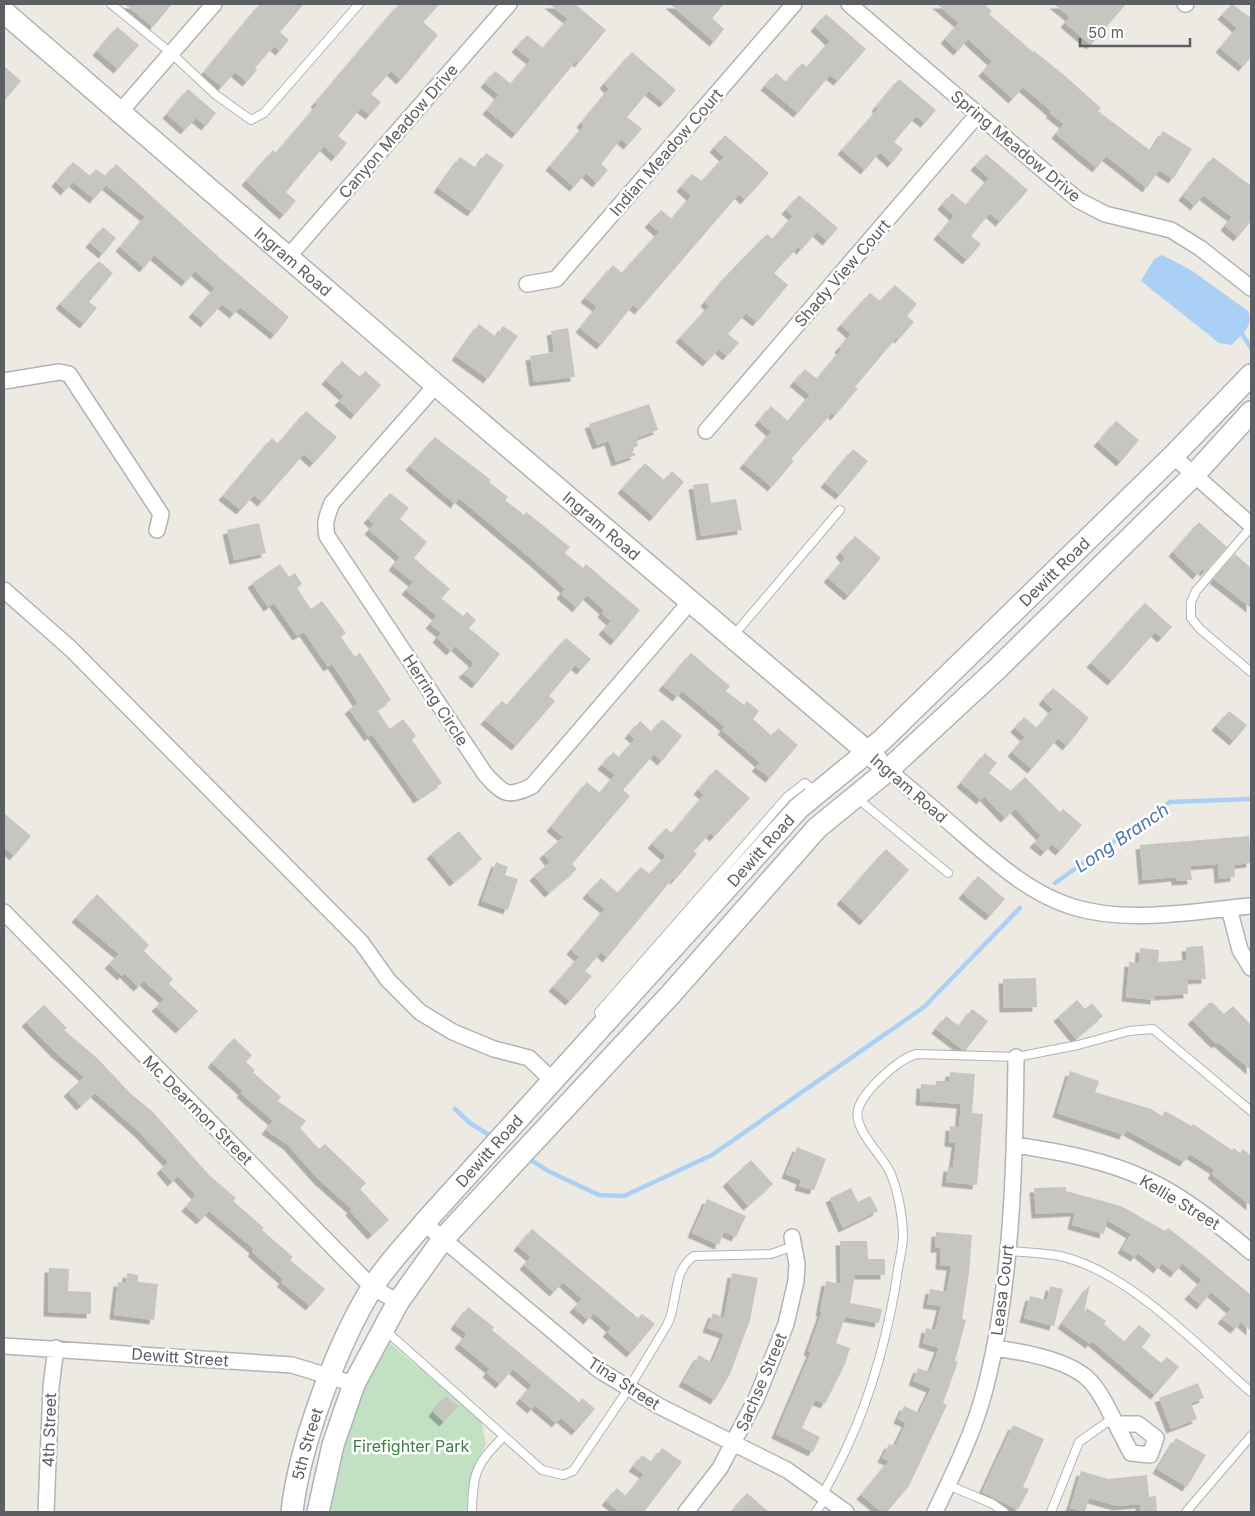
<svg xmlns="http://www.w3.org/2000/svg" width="1255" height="1516" font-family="Inter,sans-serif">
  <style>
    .green { fill: #c2e1c3 }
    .water { fill: #aad1f5 }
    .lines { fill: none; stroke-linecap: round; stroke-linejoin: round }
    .stream { stroke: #aad1f5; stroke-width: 4.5 }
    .building { fill: #c7c5c0; filter: url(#shadow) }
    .lane-casing { stroke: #b0b3b7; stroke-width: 10 }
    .street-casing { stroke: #b0b3b7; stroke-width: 18 }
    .secondary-casing { stroke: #afb2b6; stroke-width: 24 }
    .lane { stroke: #fff; stroke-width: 8 }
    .street { stroke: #fff; stroke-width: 15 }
    .secondary { stroke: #fff; stroke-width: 21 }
    .labels { text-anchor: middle; stroke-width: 5; stroke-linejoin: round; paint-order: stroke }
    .street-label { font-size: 16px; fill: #5b5e62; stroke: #fff }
    .park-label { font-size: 16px; fill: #3e7e43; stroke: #fff }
    .water-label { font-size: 18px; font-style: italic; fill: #4d78ad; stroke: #fff }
  </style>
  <defs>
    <filter id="shadow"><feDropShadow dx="-4.5" dy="4.5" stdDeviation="0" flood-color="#0004"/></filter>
  </defs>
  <rect width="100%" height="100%" fill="#eceae3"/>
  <path class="green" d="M386 1340 481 1420 486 1444 470 1478 468 1512H328L336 1466 358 1397Z"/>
  <path class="water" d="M1162 255 1191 270 1248 311C1254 326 1242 334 1232 345L1219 343 1141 281 1154 259Z"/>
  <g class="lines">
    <path class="stream" d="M1242 334 1251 348
      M1055 883 1170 802 1251 799
      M455 1109 470 1123 494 1138
      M526 1157 548 1171 599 1195 624 1196 712 1155 924 1007 1020 908"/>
  </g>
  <path class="building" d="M125 4H172L153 27Z
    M260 4H304L280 32 289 40 280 51 274 46 255 68 257 70 247 82 235 72 222 87 204 72Z
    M399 4H440L423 22 438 35 401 80 391 71 371 94 381 102 370 115 361 108 338 136 347 143 336 157 324 146 286 192 296 201 284 215 246 181 273 150 276 153 317 105 315 103Z
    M549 4H575L606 30 579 63 576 61 516 134 487 110 499 95 485 83 495 71 511 84 531 60 516 48 527 35 543 48 568 19Z
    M670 4H724L712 18 724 29 714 42Z
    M937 4H984L992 11 989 14 1033 52 1034 51 1064 75 1101 108 1098 111 1151 151 1163 131 1192 149 1173 179 1159 170 1147 188 1106 156 1097 168 1082 156 1056 134 1064 124 1050 113 1052 112 1023 87 1013 99 983 72 992 61 968 39 958 51 945 39 959 23Z
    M1054 4H1126L1091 45 1065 23 1070 17Z
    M1232 4 1251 18V57L1243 67 1220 48 1237 28 1222 15Z
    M826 14 866 49 838 81 830 75 798 113 765 86 776 73 786 82 802 63 807 67 830 41 815 27Z
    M117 27 139 45 118 69 97 51Z
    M632 52 676 90 664 103 649 91 627 117 642 129 628 145 621 139 601 164 608 170 597 183 586 173 574 187 550 166 584 126 581 123 609 89 604 84Z
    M4 66 21 81 4 101Z
    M899 79 936 110 925 123 916 116 894 142 903 149 892 163 880 152 865 170 842 150 878 109 876 107Z
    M188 89 216 113 206 126 196 118 185 130 167 114Z
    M725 135 769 173 745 200 739 194 639 310 633 305 601 345 580 328 597 307 585 298 613 265 622 273 659 232 649 223 661 210 672 219 691 196 681 187 692 174 702 181 724 157 714 148Z
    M486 153 504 165 472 212 438 188 460 157 476 168Z
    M986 154 1028 190 1000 222 990 213 971 236 981 244 967 260 938 235 954 216 942 205 952 193 966 205 989 178 975 166Z
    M1213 157 1251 186V221L1238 237 1225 226 1232 217 1203 195 1195 206 1183 196Z
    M73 162 90 176 96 169 106 176 116 164 221 259 289 317 275 335 240 307 234 314 222 304 205 323 193 313 215 288 195 271 186 282 154 255 144 268 120 247 145 217 106 185 94 199 73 182 65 191 56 182Z
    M799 195 838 228 827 241 817 232 801 250 798 247 774 273 788 285 757 322 746 313 728 334 739 343 727 356 719 349 707 362 680 338 709 306 705 302 727 275 767 234 773 239 793 216 786 210Z
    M103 227 116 238 103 254 90 243Z
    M99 261 113 273 89 302 97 308 84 324 60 304Z
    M895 285 917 304 907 316 914 322 899 339 897 337 855 387 858 388 835 416 832 413 791 459 794 461 772 487 744 464 771 432 759 421 771 406 788 421 810 395 794 382 805 369 817 379 841 350 839 348 851 334 841 325 870 293 880 301Z
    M479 324 496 337 503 326 518 336 488 379 456 356Z
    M568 328 575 377 534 382 530 356 554 352 551 331Z
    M342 361 360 377 365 371 381 385 355 415 339 401 344 396 326 380Z
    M649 404 658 430 636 438 638 446 629 449 636 455 616 462 609 441 597 445 589 424Z
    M306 411 337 437 314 463 304 454 262 502 254 495 241 510 223 496 272 438 278 444Z
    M1116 421 1139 440 1121 462 1098 442Z
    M435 437 491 480 489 482 508 497 505 500 524 515 526 512 570 547 565 553 583 568 586 564 640 610 615 641 603 630 611 621 602 613 604 610 587 595 577 608 561 594 565 589 535 562 459 498 455 504 410 466Z
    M853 449 868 461 840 495 825 483Z
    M645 463 664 480 672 471 684 482 654 517 622 489Z
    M708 483 711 503 736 499 742 530 701 536 693 485Z
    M390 493 409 508 400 519 427 542 414 558 450 589 441 598 463 616 467 612 476 620 469 628 500 654 476 684 463 673 472 666 473 662 455 646 451 651 437 638 441 633 430 624 437 616 406 590 413 582 393 566 400 557 369 530 374 524 368 519Z
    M1199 522 1227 547 1205 572 1202 569 1197 575 1173 552Z
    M259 523 266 553 234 560 227 530Z
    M855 536 881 558 849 596 828 578 845 558 840 553Z
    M1235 554 1251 568V608L1214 579Z
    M280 564 289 577 295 573 302 584 297 588 311 609 322 601 346 633 341 637 355 657 360 653 391 700 377 710 390 729 403 719 416 736 412 740 442 783 418 799 372 734 369 737 349 709 358 703 332 664 328 667 304 632 297 636 274 603 268 607 252 583Z
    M1145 603 1172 627 1162 638 1155 632 1112 681 1091 663Z
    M566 638 591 659 581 670 575 665 549 696 555 701 516 746 485 720 502 701 507 705Z
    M691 653 730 686 726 691 744 705 747 701 759 711 753 719 772 736 778 728 798 745 770 778 756 767 760 763 722 730 725 727 682 691 677 697 663 686Z
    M1053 688 1089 718 1067 746 1058 738 1032 769 1012 752 1025 737 1015 728 1024 717 1037 728 1053 709 1043 700Z
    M1229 711 1247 725 1234 741 1216 726Z
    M662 719 682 736 662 761 654 754 623 790 630 796 572 864 577 869 549 893 534 876 550 862 544 854 563 837 551 827 587 782 600 793 615 775 602 765 613 752 619 757 635 739 629 734 640 721 652 732Z
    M985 753 997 763 989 773 1011 791 1025 777 1060 812 1063 809 1082 825 1060 851 1052 844 1045 852 1034 843 1041 836 1015 809 1005 818 984 796 981 800 961 783Z
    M716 769 750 798 714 837 710 833 694 851 697 854 675 880 673 878 607 958 601 952 585 971 592 976 570 1001 553 987 579 957 571 950 605 909 587 894 601 878 618 893 641 867 649 874 666 856 652 844 666 828 672 833 704 795 698 790Z
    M4 813 31 836 14 856 4 847Z
    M459 831 482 859 454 882 431 854Z
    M1249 836 1251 863 1234 865 1235 877 1219 879 1218 864 1190 866 1192 880 1176 881V877L1143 880 1140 845Z
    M886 849 909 870 864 921 841 900Z
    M496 862 508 867 505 875 518 879 508 910 482 901Z
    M978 876 1005 899 990 916 963 894Z
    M97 894 149 945 144 951 173 979 169 984 198 1011 180 1029 156 1007 164 999 144 981 138 987 124 973 122 976 109 964 119 954 76 918Z
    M1203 946 1206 979 1187 980 1188 994 1155 996V1000L1126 997 1129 962 1139 963 1140 948 1159 950 1158 962 1187 960 1186 947Z
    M1036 978 1037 1007 1004 1008 1003 979Z
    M1077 1000 1085 1009 1092 1003 1103 1016 1076 1039 1058 1017Z
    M1209 1003H1213L1224 1014 1233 1006 1251 1025V1070L1218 1042 1216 1044 1192 1020Z
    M44 1005 67 1028 64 1030 98 1059 131 1094 152 1111 210 1176 236 1198 233 1201 264 1228 262 1230 293 1257 290 1260 325 1289 310 1306 281 1282 284 1280 252 1252 254 1249 209 1211 201 1220 186 1207 196 1195 178 1176 172 1182 161 1169 168 1162 139 1132 95 1093 81 1106 68 1092 84 1077 55 1052 26 1022Z
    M972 1009 988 1021 966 1050H963L936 1029 946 1016 959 1026Z
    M234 1038 252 1055 246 1062 255 1070 253 1072 281 1097 278 1101 306 1121 300 1128 319 1149 325 1144 366 1183 360 1189 389 1220 372 1235 350 1211 352 1209 318 1179 288 1145 266 1130 273 1121 241 1093 243 1091 212 1063Z
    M1070 1071 1099 1081 1095 1092 1151 1109 1162 1116 1165 1111 1192 1126 1193 1124 1232 1150 1234 1148 1240 1153 1243 1149 1251 1156V1206L1212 1174 1215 1170 1190 1154 1184 1162 1126 1130 1124 1135 1057 1113Z
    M950 1072 975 1074 972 1113 983 1114 977 1185 946 1182 948 1167H953L956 1143 949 1142 950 1126 959 1127 961 1104 920 1101 921 1084 936 1085V1081H949Z
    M797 1147 826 1159 814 1190 799 1186 801 1180 786 1174Z
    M751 1160 773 1184 748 1206 727 1182Z
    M1066 1187V1191L1121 1206 1165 1231 1168 1228 1203 1255 1251 1295V1331L1241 1322 1235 1329 1222 1319 1231 1309 1211 1292 1201 1305 1189 1295 1202 1280 1182 1263 1175 1273 1162 1263 1158 1269 1138 1253 1135 1257 1122 1249 1131 1234 1107 1220 1104 1234 1072 1225 1075 1212 1036 1214 1034 1188Z
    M851 1188 858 1202 870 1196 878 1211 843 1228 830 1198Z
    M707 1199 746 1216 736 1237 724 1232 719 1245 692 1233Z
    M532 1229 638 1318 642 1314 655 1324 631 1353 607 1332 611 1328 594 1313 588 1320 574 1308 582 1299 563 1282 554 1292 524 1265 531 1257 518 1246Z
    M936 1232 972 1235 969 1273 962 1319 966 1320 955 1361 958 1362 943 1403 947 1405 909 1486 887 1512H882L861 1495 889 1461 882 1458 889 1444 895 1446 906 1423 898 1419 904 1406 919 1413 931 1388 913 1381 918 1368 930 1372 939 1348 923 1343 926 1328 935 1330 941 1306 927 1304 930 1289 947 1292 951 1266 940 1265 941 1248H935Z
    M840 1241H867L868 1259H885V1275H855L850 1303 882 1309 879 1323 845 1317 836 1343 850 1348 845 1364 825 1404 815 1400 802 1428 820 1437 813 1452 776 1434 811 1352 808 1351 822 1312H820L826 1281 841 1284Z
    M49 1268 69 1269 68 1291 91 1292V1314L48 1312Z
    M127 1273 138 1275V1282L158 1284 154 1320 114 1315 118 1282 126 1283Z
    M732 1273 758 1278 750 1320 730 1374 715 1400 683 1382 699 1355 712 1363 724 1334 707 1328 713 1313 724 1318Z
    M1090 1284 1084 1313 1087 1308 1106 1321 1104 1324 1125 1342 1139 1325 1151 1335 1142 1347 1161 1363 1167 1357 1179 1367 1155 1395 1092 1341 1090 1344 1062 1324Z
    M1050 1286 1063 1289 1054 1326 1024 1318 1030 1296 1047 1300Z
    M468 1307 494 1327 492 1330 579 1402 582 1398 595 1409 576 1431 561 1418 556 1423 535 1405 532 1409 520 1399 532 1385 513 1369 500 1384 487 1373 490 1369 459 1344 467 1334 455 1325Z
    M1198 1383 1204 1398 1191 1403 1197 1419 1171 1429 1159 1398Z
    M446 1396 458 1406 444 1422 433 1412Z
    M1013 1425 1044 1439 1023 1487 1029 1489 1018 1510 982 1492Z
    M1176 1438 1206 1455 1187 1487 1157 1469Z
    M662 1448 682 1462 644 1512H620L606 1501 617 1488 626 1496 644 1474 633 1467 642 1455 652 1462Z
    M1081 1471 1108 1479 1147 1475 1149 1497 1156 1496 1157 1512H1141L1140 1504 1117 1506 1089 1498 1085 1512 1070 1508Z
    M747 1493 769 1512H731Z"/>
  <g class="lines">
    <g class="lane-casing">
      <path id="lane" d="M111 4 171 53 216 95 251 120 264 113 359 4
        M1251 527 1196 591 1191 602V618L1200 629 1251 672
        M733 636 840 510
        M857 798 948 873
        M602 1022 599 1012 787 797 805 783 816 792
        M1007 1251C1024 1252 1043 1253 1060 1256 1128 1271 1199 1347 1251 1392
        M385 1330 542 1470 563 1475 573 1471 629 1388 667 1325C679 1302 671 1272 694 1256L771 1254 794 1246
        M948 1485 993 1504 1004 1512
        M823 1494C831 1479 840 1463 847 1447 872 1394 890 1327 898 1269 900 1258 903 1246 903 1235 903 1224 901 1212 899 1201 897 1192 894 1181 890 1172 882 1155 853 1129 858 1110 862 1092 899 1058 917 1054L1016 1057 1078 1045 1129 1031 1153 1029 1251 1111
        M472 1512C473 1471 476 1465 504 1436
        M816 1512 826 1497
        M1051 1512 1079 1442 1113 1418
        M1186 1512 1251 1436"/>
    </g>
    <g class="street-casing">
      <path id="street" d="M849 4 1078 200 1105 214 1171 230 1200 248 1251 288
        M1185 4H1186
        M120 112 214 4
        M288 257 509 4
        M527 284 556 279 794 4
        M4 381 59 372 69 374 161 514 157 530
        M436 385 332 503C327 516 324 522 327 536L485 774C503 793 506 799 532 786L690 602
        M706 431 978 114
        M1173 456 1251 525
        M4 590 71 649 361 942 388 980 420 1012 453 1032 494 1049 529 1058 552 1080
        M888 770C914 792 940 814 966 837 999 865 1031 894 1073 907 1128 924 1195 911 1251 906
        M1229 908 1240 950 1251 968
        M4 912 372 1287 398 1302
        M1015 1145C1060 1152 1106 1160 1148 1180 1183 1196 1222 1227 1251 1252
        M424 1223 599 1370 659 1406 787 1470 846 1512
        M4 1346 292 1365 354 1384
        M995 1348C1023 1352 1065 1359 1087 1378 1100 1390 1108 1409 1116 1424
        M1116 1424H1138L1156 1438 1150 1455 1131 1453Z
        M46 1512 51 1387 56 1348
        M686 1512 720 1468 757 1397 786 1324 796 1281 797 1264 792 1237
        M935 1512C953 1474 973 1434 984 1393 1012 1289 1015 1164 1016 1057"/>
    </g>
    <g class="secondary-casing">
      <g id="secondary">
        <path id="s1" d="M4 12 436 385 877 760"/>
        <path id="s2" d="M292 1512C299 1447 337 1344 372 1288 386 1265 407 1244 424 1223L799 808 882 740 1173 456 1251 375"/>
        <path d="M318 1512 333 1445 354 1384 398 1302 443 1239 671 994 817 828 888 770 997 669 1193 476 1251 412"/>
      </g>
    </g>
    <use href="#lane" class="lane"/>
    <use href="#street" class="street"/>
    <use href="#secondary" class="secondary"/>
  </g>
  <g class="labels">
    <g class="street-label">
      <text transform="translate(398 131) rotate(-49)" y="6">Canyon Meadow Drive</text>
      <text transform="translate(1016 146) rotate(40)" y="6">Spring Meadow Drive</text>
      <text transform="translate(666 152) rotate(-49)" y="6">Indian Meadow Court</text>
      <text dy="6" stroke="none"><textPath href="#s1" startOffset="382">Ingram Road</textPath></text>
      <text transform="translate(842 273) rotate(-49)" y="6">Shady View Court</text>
      <text dy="6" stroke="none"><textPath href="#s1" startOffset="788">Ingram Road</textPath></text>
      <text dy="6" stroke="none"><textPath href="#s2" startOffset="1230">Dewitt Road</textPath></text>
      <text transform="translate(436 700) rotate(57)" y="6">Herring Circle</text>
      <text transform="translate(909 788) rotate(41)" y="6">Ingram Road</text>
      <text dy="6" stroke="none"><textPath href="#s2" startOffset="825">Dewitt Road</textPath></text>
      <text transform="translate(198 1110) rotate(45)" y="6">Mc Dearmon Street</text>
      <text dy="6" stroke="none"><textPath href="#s2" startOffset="420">Dewitt Road</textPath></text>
      <text transform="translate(1180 1202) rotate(31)" y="6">Kellie Street</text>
      <text transform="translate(1002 1290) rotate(-83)" y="6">Leasa Court</text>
      <text transform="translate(180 1357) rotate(4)" y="6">Dewitt Street</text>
      <text transform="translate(761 1382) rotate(-67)" y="6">Sachse Street</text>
      <text transform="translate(624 1383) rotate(33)" y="6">Tina Street</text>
      <text transform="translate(49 1430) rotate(-88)" y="6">4th Street</text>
      <text dy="6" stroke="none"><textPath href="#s2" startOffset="70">5th Street</textPath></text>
    </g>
    <g class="park-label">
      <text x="411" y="1452">Firefighter Park</text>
    </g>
    <g class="water-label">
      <text transform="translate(1122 838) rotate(-34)" y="6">Long Branch</text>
    </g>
  </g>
  <rect width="1255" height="1516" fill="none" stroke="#5b5e62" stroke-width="10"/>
  <path d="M1080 38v8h110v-8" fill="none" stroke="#5b5e62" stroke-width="2.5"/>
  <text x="1088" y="38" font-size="15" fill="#5b5e62" stroke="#ffffff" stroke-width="4" paint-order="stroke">50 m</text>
</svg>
